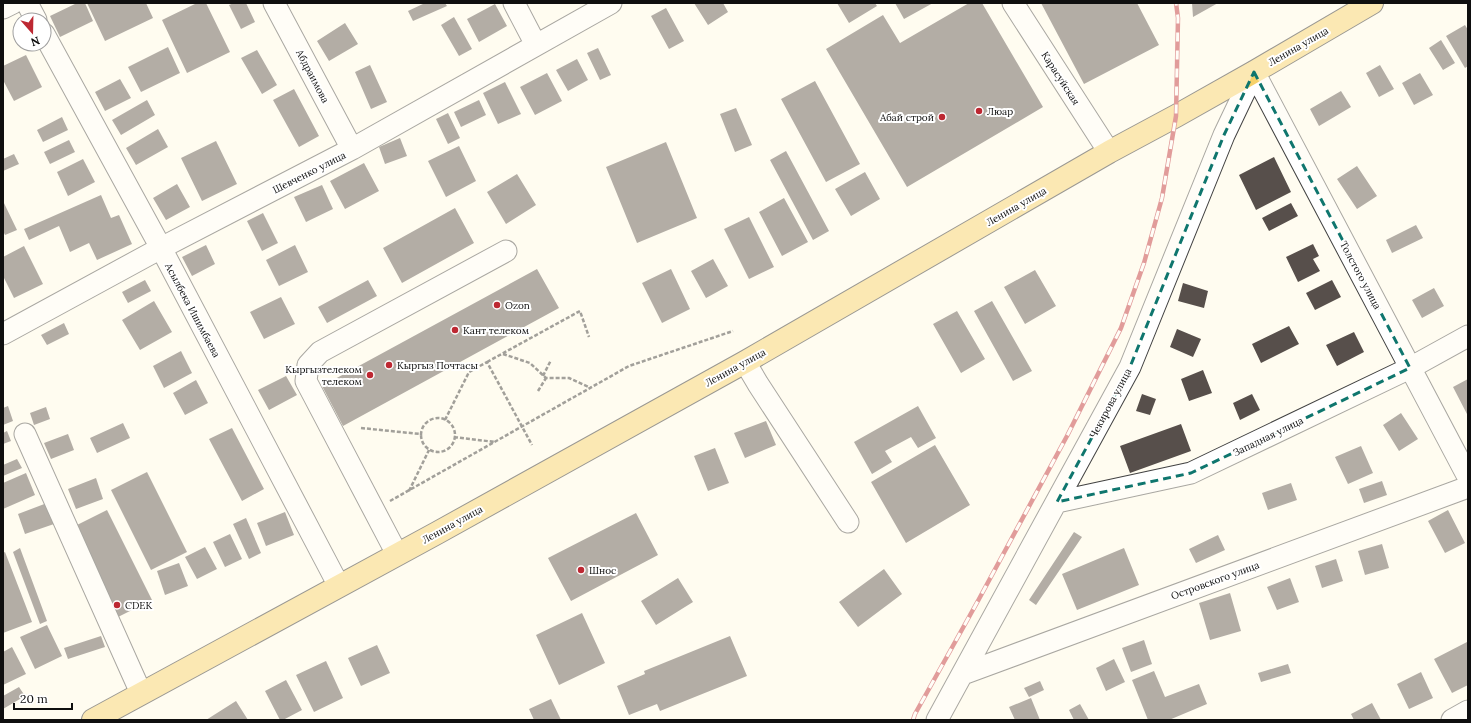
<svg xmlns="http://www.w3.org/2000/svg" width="1471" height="723" font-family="Lora,serif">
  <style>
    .building { fill: #574f4b }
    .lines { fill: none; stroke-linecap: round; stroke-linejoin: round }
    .minor-casing { stroke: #424242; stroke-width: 23 }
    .major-casing { stroke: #202020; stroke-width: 24 }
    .path { stroke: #313131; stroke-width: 2.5; stroke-dasharray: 4 2; stroke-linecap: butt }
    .minor { stroke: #fff; stroke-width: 21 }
    .major { stroke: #f6d169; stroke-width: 22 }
    .rail-casing { stroke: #bd2832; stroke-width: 4.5 }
    .rail { stroke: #fff; stroke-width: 3; stroke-dasharray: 9; stroke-linecap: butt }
    .marked { fill: none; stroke: #0f766e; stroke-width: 3; stroke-dasharray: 8 5; stroke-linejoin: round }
    .poi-dot { fill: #bd2832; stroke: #fff; stroke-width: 1.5 }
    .labels { text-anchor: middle; stroke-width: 4; stroke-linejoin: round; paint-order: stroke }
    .street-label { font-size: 10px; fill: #0f0f0f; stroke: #fff }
    .poi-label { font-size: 10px; fill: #0f0f0f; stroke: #fff; text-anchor: start }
  </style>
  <rect width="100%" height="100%" fill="#fffcf0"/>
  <path class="building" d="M77 3H85L93 21 60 37 50 16Z
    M87 3H146L153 18 105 41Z
    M197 3H206L230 52 187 73 162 20Z
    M234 3H246L255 22 241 29 229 5Z
    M425 3H445L447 6 413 21 408 11Z
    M694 3H723L728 12 708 25Z
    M837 3H875L877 6 849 23Z
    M895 3H933L904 19Z
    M969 3H982L1043 107 907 187 826 49 883 15 900 43Z
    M1041 3H1137L1159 45 1084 84Z
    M1192 3H1218L1193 17Z
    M495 4 507 26 479 42 467 19Z
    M666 8 684 41 669 49 651 16Z
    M454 17 472 49 459 56 441 25Z
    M345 23 358 44 329 61 317 41Z
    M1465 25 1468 30V66L1465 68 1446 36Z
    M1441 40 1455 63 1443 70 1429 48Z
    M168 47 180 73 141 92 128 67Z
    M598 48 611 75 600 80 587 53Z
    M257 50 277 85 262 94 241 58Z
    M26 55 42 87 14 101 3 80V66Z
    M577 59 588 80 568 91 556 70Z
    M370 65 387 102 371 109 355 72Z
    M1380 65 1394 89 1379 97 1366 73Z
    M547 73 562 101 535 115 520 87Z
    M1420 73 1433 95 1414 105 1402 83Z
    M120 79 131 98 105 111 95 92Z
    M815 81 860 164 826 182 781 99Z
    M505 82 521 114 498 124 483 93Z
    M294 89 319 136 299 147 273 100Z
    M1341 91 1351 107 1319 126 1310 109Z
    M147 100 155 115 121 135 112 120Z
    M479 100 486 115 461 127 454 112Z
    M736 108 752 145 735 152 720 114Z
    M448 113 460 138 448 144 436 119Z
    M62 117 68 130 43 142 37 130Z
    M158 129 168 147 136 165 126 148Z
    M400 138 407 156 385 164 379 147Z
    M69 140 75 152 50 164 44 152Z
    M216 141 237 184 202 201 181 158Z
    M666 142 697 218 637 243 606 167Z
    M459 146 476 181 446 197 428 161Z
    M786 151 829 231 813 240 770 160Z
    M14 154 19 164 3 171V159Z
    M1274 157 1291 192 1256 210 1239 175Z
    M83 159 95 182 68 196 57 172Z
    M364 163 379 191 345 209 330 181Z
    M1357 166 1377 196 1357 209 1337 179Z
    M865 172 880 199 851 216 835 189Z
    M517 174 536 205 506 224 487 192Z
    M177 184 190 207 166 220 153 198Z
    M322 185 333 209 306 222 294 197Z
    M101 195 111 218 119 215 132 244 97 260 89 243 70 252 59 226 29 240 24 229Z
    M784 198 808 242 782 256 759 212Z
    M3 201 17 230 5 235 3 231Z
    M1291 203 1298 216 1269 231 1262 218Z
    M455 208 474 243 402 283 383 248Z
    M263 213 278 243 262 251 247 221Z
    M749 217 774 267 749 279 724 229Z
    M1416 225 1423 238 1392 253 1386 240Z
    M1313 244 1319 256 1313 259 1320 271 1298 282 1286 257Z
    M206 245 215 264 192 276 182 257Z
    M295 245 308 272 279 286 266 260Z
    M24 246 43 284 14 298 3 276V257Z
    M713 259 728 286 706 298 691 271Z
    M537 269 559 308 343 426 322 386Z
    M671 269 690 309 662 323 642 283Z
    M1035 270 1056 306 1025 324 1004 287Z
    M145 280 151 291 128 303 122 292Z
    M368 280 377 296 327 323 318 307Z
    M1332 280 1341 297 1315 310 1306 293Z
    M1183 283 1208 291 1204 308 1178 301Z
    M1434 288 1444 306 1422 318 1412 300Z
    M281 297 295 324 264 339 250 312Z
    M154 301 172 332 140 350 122 320Z
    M992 301 1032 371 1013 381 974 311Z
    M957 311 985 359 961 373 933 324Z
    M64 323 69 334 47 345 41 335Z
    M1289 326 1299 344 1261 363 1252 344Z
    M1177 329 1201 339 1193 357 1170 347Z
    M1354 332 1364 352 1337 366 1326 345Z
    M181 351 192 373 164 388 153 366Z
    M1203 370 1212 393 1189 401 1181 379Z
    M286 376 297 395 269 410 258 390Z
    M1468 379V416L1453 387Z
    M196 380 208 403 185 415 173 393Z
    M1142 394 1156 399 1150 415 1136 411Z
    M1252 394 1260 410 1240 420 1233 403Z
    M8 406 13 421 3 425V408Z
    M918 406 936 438 918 448 911 437 885 451 892 462 872 474 854 442Z
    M46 407 50 419 34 425 30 413Z
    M1401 413 1418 439 1399 451 1383 425Z
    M766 421 776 445 745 458 734 433Z
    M123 423 130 438 97 453 90 438Z
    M1181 424 1191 451 1130 473 1120 446Z
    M232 428 264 489 242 501 209 439Z
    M7 431 11 441 3 444V433Z
    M68 434 74 450 51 459 44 443Z
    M935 445 970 505 906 543 871 482Z
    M1361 446 1373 473 1348 484 1335 457Z
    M715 448 729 483 708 491 694 456Z
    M17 459 22 468 3 476V465Z
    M147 472 187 552 151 570 111 490Z
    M26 473 35 495 3 509V483Z
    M96 478 103 499 76 509 68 489Z
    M1382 481 1387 495 1364 503 1359 489Z
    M1291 483 1297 500 1268 510 1262 493Z
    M47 503 54 524 25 534 18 514Z
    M107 510 152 600 116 618 71 528Z
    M1448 510 1465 543 1445 553 1428 521Z
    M285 512 294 535 266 546 257 523Z
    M636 513 658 555 571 601 548 558Z
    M246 518 261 553 249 559 233 524Z
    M1074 532 1082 537 1036 605 1029 600Z
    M230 534 242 559 225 567 213 542Z
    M1218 535 1225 550 1196 563 1189 549Z
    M1382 544 1389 568 1365 575 1358 551Z
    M205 547 217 569 197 579 185 557Z
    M20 548 47 621 40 624 13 552Z
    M1124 548 1139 585 1077 610 1062 574Z
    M5 552 32 622 3 633V553Z
    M1336 559 1343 581 1322 588 1315 566Z
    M179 563 188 586 165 595 157 571Z
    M884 569 902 594 858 627 839 602Z
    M678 578 693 602 656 625 641 601Z
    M1290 578 1299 602 1277 610 1267 587Z
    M1230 593 1241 631 1210 640 1199 603Z
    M582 613 605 663 559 685 536 635Z
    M47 625 62 656 35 669 20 637Z
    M101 636 105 647 68 659 64 648Z
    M730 636 747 676 660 711 657 704 629 715 617 686 645 674 644 671Z
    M1144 640 1152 664 1131 672 1122 648Z
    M1467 642 1468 685 1452 693 1434 659Z
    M377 645 390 673 361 686 348 658Z
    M12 647 26 674 3 685V652Z
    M1114 659 1125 682 1106 691 1096 668Z
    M326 661 343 698 314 712 296 675Z
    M1288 664 1291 673 1261 682 1258 673Z
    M1154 671 1165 697 1199 684 1207 704 1169 720H1148L1132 680Z
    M1421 672 1433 698 1409 709 1397 684Z
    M286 680 302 710 283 720H280L265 691Z
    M1040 681 1044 690 1029 697 1024 688Z
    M19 687 25 696 3 709V696Z
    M1031 698 1040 720H1015L1009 707Z
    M551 699 561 720H534L529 709Z
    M236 701 248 720H206Z
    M1372 703 1381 720H1354L1351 714Z
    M1080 704 1089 720H1074L1069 710Z"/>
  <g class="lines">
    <g class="minor-casing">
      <path id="minor" d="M27 3 36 20
        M274 3 352 149
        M514 3 536 45
        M1013 3 1109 152
        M3 8 13 3
        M44 34 161 248 339 586
        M1254 72 1468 477
        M3 334 161 248 352 149 611 3
        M745 362 758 384 848 522
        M25 434 141 693
        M1057 502 1191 473 1410 368 1468 336
        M397 554 306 381 308 365 320 352 506 251
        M963 674 1468 487
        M937 720 1130 367 1224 135 1254 72
        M1452 720 1468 711"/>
    </g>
    <g class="major-casing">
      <path id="major" d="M93 720 437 533 745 362 1109 152 1176 116 1254 72 1372 3"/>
    </g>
    <path class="path" d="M503 354 530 363 546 378H569L591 388
      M487 362 580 311 589 337
      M543 376 551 360
      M538 391 546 378
      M421 435a17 17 0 1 1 34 0a17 17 0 1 1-34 0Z
      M445 420 469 372 487 362 532 445
      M361 428 420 434
      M454 437 495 442
      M409 491 429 450
      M390 501 629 366 733 331"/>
    <use href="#minor" class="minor"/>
    <use href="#major" class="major"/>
    <g class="rail-casing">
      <path id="rail" d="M913 720 915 714 979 599 1067 436 1121 328 1144 263 1162 198 1176 116 1178 18 1176 3"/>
    </g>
    <use href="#rail" class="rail"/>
  </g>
  <path d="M0 0H1471V723H0ZM1254 72 1410 368 1191 473 1057 502 1130 367 1224 135Z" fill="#fffcf0" fill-opacity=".55" fill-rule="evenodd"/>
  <path class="marked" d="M1254 72 1410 368 1191 473 1057 502 1130 367 1224 135Z"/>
  <g class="poi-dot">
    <circle cx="979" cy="111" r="4"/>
    <circle cx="942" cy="117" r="4"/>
    <circle cx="497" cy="305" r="4"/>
    <circle cx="455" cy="330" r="4"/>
    <circle cx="389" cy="365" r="4"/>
    <circle cx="370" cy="375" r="4"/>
    <circle cx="581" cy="570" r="4"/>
    <circle cx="117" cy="605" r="4"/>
  </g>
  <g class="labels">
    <g class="street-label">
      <text transform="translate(1298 46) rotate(-30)" y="4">Ленина улица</text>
      <text transform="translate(313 76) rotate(62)" y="4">Абдраимова</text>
      <text transform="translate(1061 78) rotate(57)" y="4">Карасуйская</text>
      <text transform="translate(309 172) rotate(-27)" y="4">Шевченко улица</text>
      <text transform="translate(1016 206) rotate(-30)" y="4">Ленина улица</text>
      <text transform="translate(1361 275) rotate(62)" y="4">Толстого улица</text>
      <text transform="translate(193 310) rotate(62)" y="4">Асылбека Ишимбаева</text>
      <text transform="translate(735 367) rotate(-29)" y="4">Ленина улица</text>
      <text transform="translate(1110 403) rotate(-62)" y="4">Чекирова улица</text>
      <text transform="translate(1268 436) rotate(-26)" y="4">Западная улица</text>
      <text transform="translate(452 524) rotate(-29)" y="4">Ленина улица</text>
      <text transform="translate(1215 580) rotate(-20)" y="4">Островского улица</text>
    </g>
    <g class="poi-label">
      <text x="987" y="115">Люар</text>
      <text x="934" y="121" text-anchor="end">Абай строй</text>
      <text x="505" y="309">Ozon</text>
      <text x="463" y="334">Кант телеком</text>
      <text x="397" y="369">Кыргыз Почтасы</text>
      <text x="362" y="373" text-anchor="end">Кыргызтелеком<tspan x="362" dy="12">телеком</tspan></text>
      <text x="589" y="574">Шнос</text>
      <text x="125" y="609">CDEK</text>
    </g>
  </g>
  <rect width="1471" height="723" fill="none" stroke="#0f0f0f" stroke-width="8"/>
  <g transform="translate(32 32) rotate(160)"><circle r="19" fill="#ffffff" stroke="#9f9f9f"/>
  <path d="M0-3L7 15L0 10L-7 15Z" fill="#bd2832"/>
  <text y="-6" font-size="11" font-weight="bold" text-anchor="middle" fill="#0f0f0f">N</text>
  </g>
  <path d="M14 703v6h58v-6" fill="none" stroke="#0f0f0f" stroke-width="2"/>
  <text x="20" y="703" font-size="12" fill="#0f0f0f" stroke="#ffffff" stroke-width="3" paint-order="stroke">20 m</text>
</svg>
